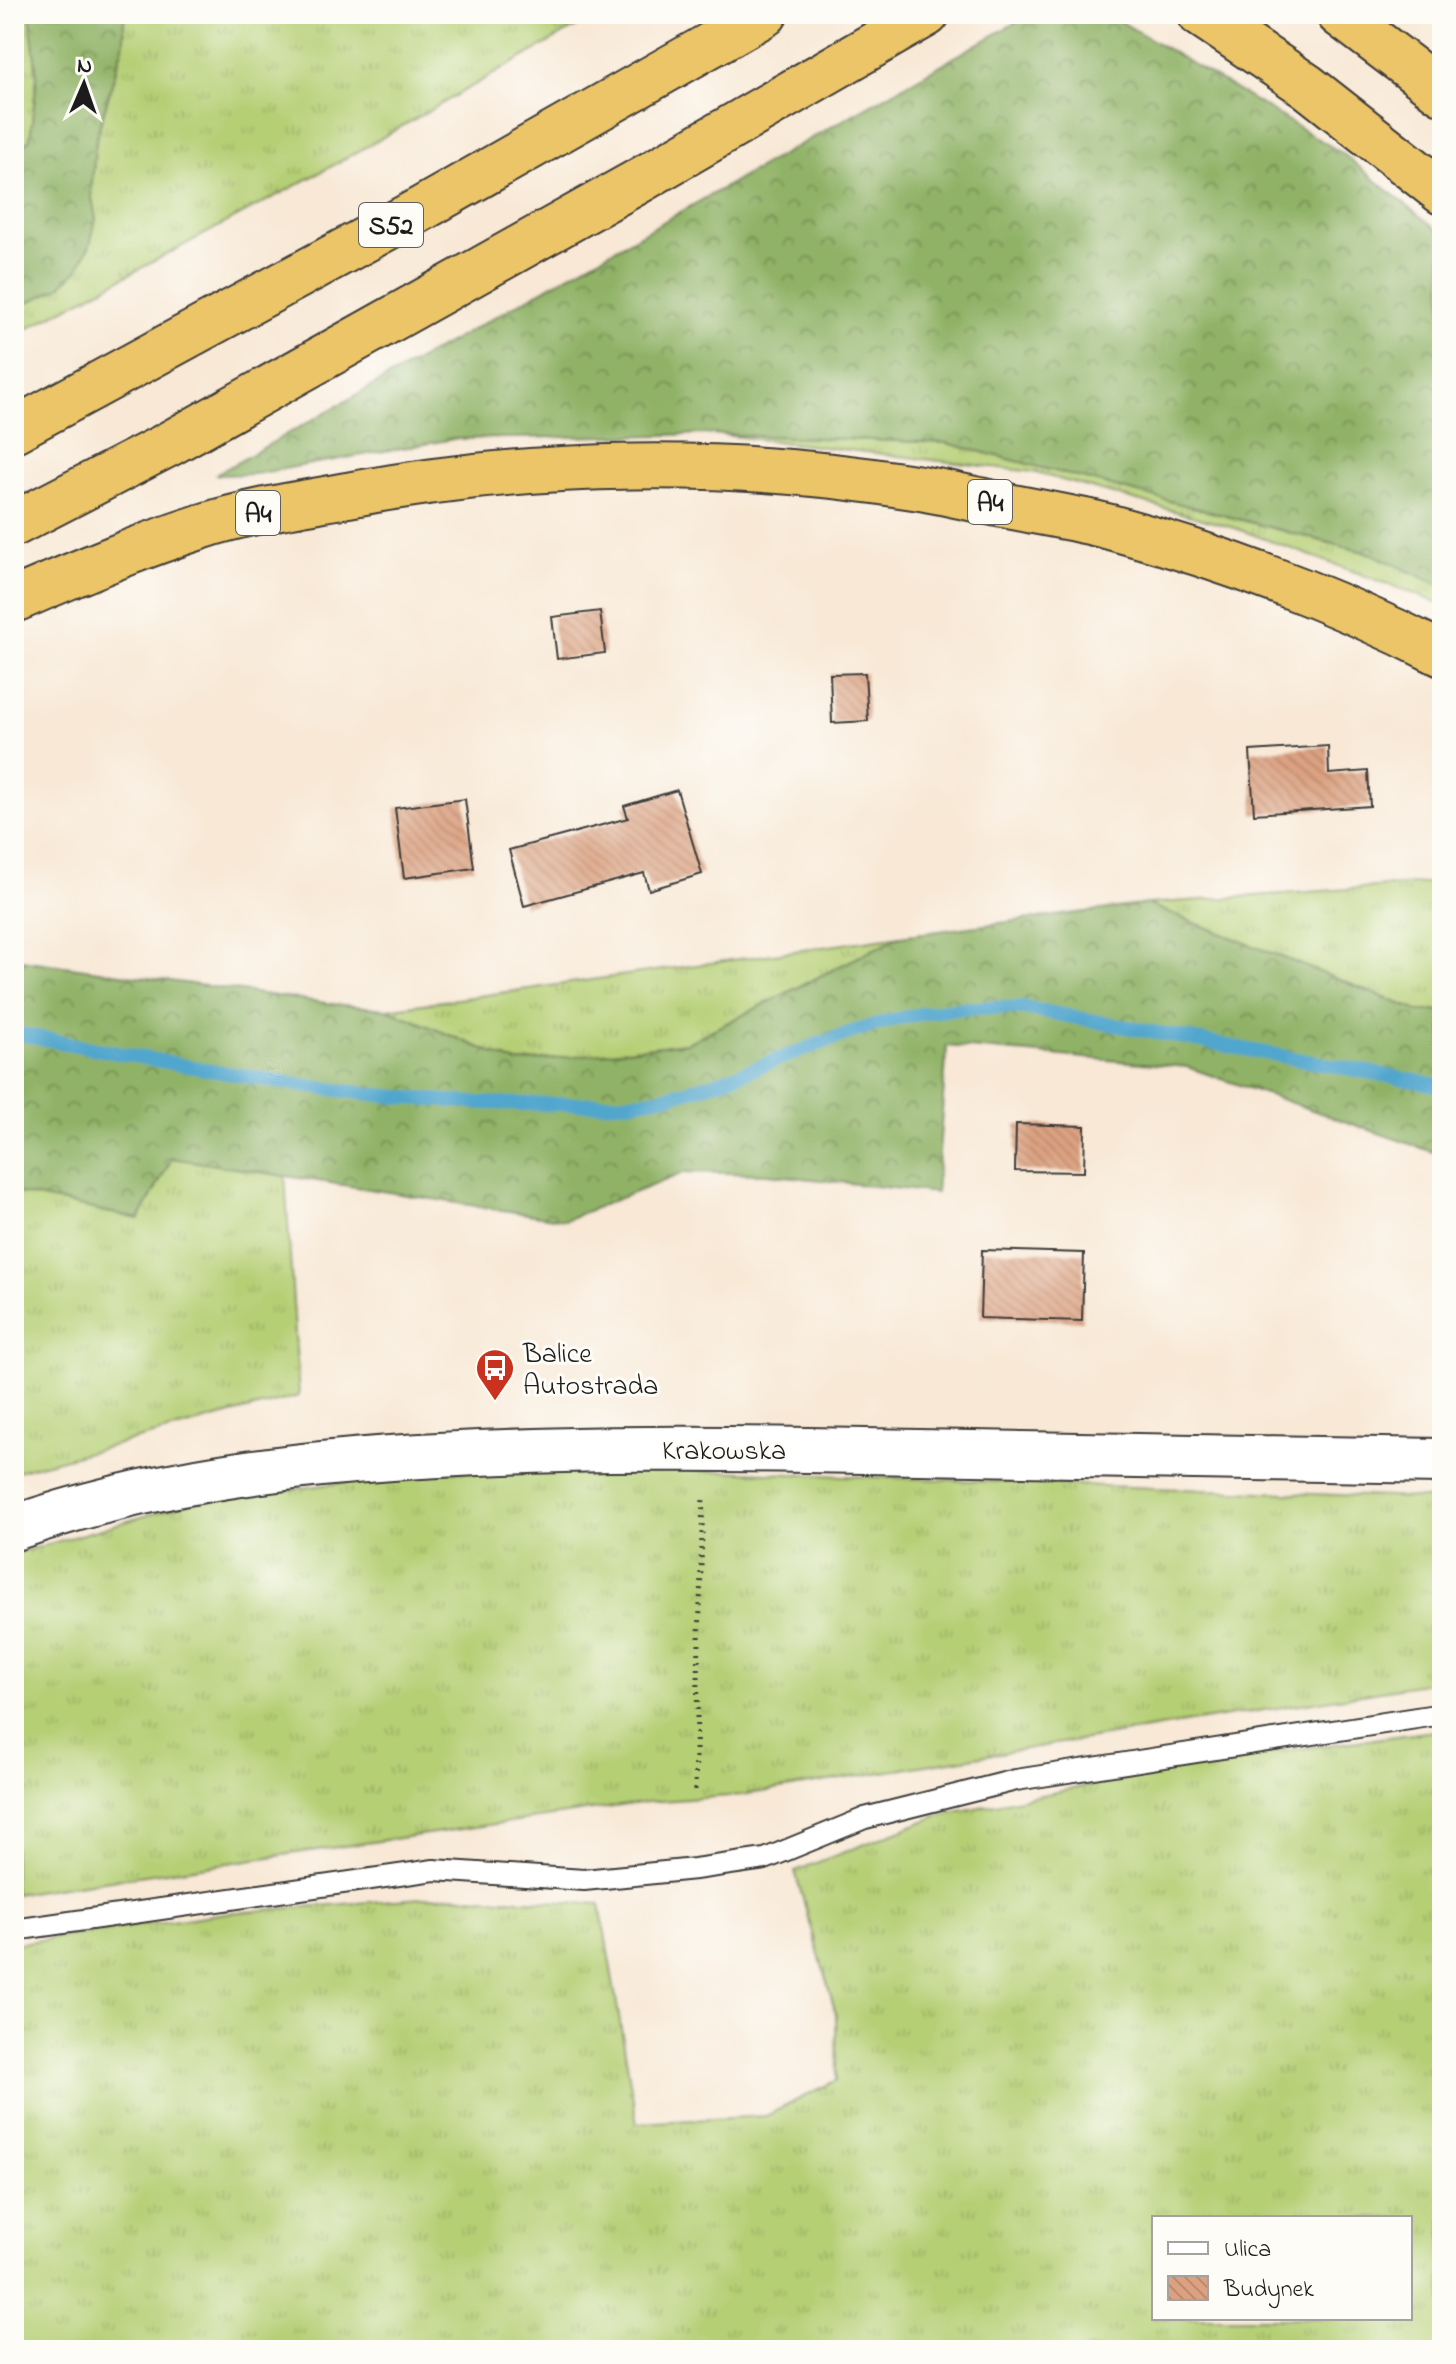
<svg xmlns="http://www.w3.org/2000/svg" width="1456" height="2364" font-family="'Indie Flower',sans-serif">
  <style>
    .grass { fill: url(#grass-tufts); stroke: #687648; stroke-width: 2; fill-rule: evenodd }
    .forest { fill: url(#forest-crowns); stroke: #566741; stroke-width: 2 }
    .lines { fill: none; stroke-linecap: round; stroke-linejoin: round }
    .stream { stroke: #51a6cd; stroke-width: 14 }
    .building { fill: url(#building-back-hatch) }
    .service-casing { stroke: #3d3b38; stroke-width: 24 }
    .tertiary-casing { stroke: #3d3b38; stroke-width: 48 }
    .motorway-casing { stroke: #3d3b38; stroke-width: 48 }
    .path { stroke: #3d3b38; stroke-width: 5; stroke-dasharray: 2 6; stroke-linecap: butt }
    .service { stroke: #fff; stroke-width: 20 }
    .tertiary { stroke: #fff; stroke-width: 44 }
    .motorway { stroke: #edc569; stroke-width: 44 }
    .labels { text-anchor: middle; stroke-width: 6; stroke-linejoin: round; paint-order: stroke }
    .shield { fill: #fdfcf7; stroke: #605f5e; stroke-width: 2 }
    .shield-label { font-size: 26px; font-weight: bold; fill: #1c1c1c }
    .poi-label { font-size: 28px; fill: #1c1c1c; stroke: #fdfcf7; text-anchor: start }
    .street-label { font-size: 28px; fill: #1c1c1c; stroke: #fdfcf7 }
  </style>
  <defs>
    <pattern id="grass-tufts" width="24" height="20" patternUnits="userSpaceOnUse" patternTransform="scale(2)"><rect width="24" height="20" fill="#b5cf74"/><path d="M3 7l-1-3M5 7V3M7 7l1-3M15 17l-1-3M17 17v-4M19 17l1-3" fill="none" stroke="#9bb164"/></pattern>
    <pattern id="forest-crowns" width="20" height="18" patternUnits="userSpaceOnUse" patternTransform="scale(2)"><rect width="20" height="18" fill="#90b266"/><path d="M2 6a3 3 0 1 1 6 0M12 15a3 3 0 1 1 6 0" fill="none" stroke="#759053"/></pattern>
    <pattern id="building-back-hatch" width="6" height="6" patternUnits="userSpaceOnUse" patternTransform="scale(2)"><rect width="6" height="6" fill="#dba181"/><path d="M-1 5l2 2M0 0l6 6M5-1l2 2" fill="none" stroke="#bb8a6f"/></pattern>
  </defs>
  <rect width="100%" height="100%" fill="#fdfcf7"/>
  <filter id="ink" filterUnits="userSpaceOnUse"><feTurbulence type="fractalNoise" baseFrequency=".0125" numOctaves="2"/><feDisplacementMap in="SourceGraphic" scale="16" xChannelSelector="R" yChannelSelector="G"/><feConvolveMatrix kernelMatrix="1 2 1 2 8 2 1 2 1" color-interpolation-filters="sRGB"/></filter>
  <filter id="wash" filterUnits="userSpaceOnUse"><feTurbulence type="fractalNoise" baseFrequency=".006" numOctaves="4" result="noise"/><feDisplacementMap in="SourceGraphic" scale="32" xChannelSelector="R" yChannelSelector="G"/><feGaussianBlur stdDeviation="1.8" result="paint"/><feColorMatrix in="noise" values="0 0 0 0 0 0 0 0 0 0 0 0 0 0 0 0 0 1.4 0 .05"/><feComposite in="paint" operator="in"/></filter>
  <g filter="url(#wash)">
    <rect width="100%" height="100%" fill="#f8e8d5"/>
    <path class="grass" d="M14 14H30L37 77 30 139 14 154Z
      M124 14H599L332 166 14 336V309L59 288 96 219 91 193 96 139 124 42Z
      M714 434 947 443 1372 554 1442 586V604L1235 528 1033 472Z
      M1442 882V1011H1418L1147 904Z
      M900 936 687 1043 517 1063 387 1009Z
      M172 1158 285 1176 299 1396 14 1472V1192L139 1218Z
      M637 1468 1442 1499V1681L743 1795 648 1802 14 1894V1554L193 1502 426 1472Z
      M1442 1730V2350H14V1944L225 1913 448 1896 600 1904 637 2123 766 2116 837 2080 836 2014 795 1871 940 1815 1224 1759ZM1410 2218V2318H1154V2218Z"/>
    <path class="forest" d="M30 14H124V42L96 139 91 193 96 219 90 245 78 269 59 288 14 309V154L30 139 37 77Z
      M1031 14H1108L1342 153 1442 234V586L1372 554 947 443 714 434 454 439 255 474 215 475Z
      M1147 904 1418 1011H1442V1155L1187 1067 947 1046 936 1193 767 1174 686 1172 565 1220 172 1158 139 1219 14 1192V959L333 1004 387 1009 517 1063 687 1043 900 936Z"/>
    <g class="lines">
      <path class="stream" d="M14 1033C188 1066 364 1105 542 1104 580 1103 619 1106 657 1098 744 1081 824 1034 910 1016 949 1007 986 1007 1025 1008L1442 1086"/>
    </g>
    <g id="blocks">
      <path class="building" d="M600 611 605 653 557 659 552 617Z
        M865 673 868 721 832 723 830 674Z
        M1328 746 1329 774 1368 771 1370 806 1254 814 1250 751Z
        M677 790 702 874 649 890 644 873 524 906 509 850 628 818 624 806Z
        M465 799 474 868 404 878 395 808Z
        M1016 1124 1085 1126 1084 1172 1015 1171Z
        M982 1250 1084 1253 1082 1321 980 1318Z"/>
    </g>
  </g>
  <g filter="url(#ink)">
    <use href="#blocks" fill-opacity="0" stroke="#3d3b38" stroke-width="2"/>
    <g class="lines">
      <g class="service-casing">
        <path id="service" d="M14 1930 434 1870 584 1880 695 1869 765 1859 865 1818 1016 1780 1442 1714"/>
      </g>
      <g class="tertiary-casing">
        <path id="tertiary" d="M14 1528C152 1480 294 1463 439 1455 581 1447 723 1448 865 1451 1057 1455 1250 1458 1442 1461"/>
      </g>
      <g class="motorway-casing">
        <path id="motorway" d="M1200 14 1307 86 1442 192
          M1339 14 1442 92
          M14 430 416 212 765 14
          M14 524 167 445 637 182 927 14
          M14 600C75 574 137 547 200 527 249 511 302 503 353 494 536 460 730 457 914 487 946 492 977 500 1008 506 1042 513 1077 518 1110 527 1225 558 1336 600 1442 654"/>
      </g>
      <path class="path" d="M695 1790 703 1495"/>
      <use href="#service" class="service"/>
      <use href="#tertiary" class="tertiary"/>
      <use href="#motorway" class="motorway"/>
    </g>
  </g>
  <defs>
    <g id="bus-pin" transform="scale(2)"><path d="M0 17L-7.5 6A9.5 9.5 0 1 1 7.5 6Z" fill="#c8321e" stroke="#fdfcf7"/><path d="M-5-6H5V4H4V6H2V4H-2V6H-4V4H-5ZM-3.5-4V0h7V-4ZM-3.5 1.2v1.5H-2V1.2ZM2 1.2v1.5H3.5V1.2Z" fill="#fff"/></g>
  </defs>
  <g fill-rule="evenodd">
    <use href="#bus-pin" x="495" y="1368"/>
  </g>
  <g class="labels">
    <g class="shield">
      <rect x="359" y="203" width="64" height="44" rx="6"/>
      <rect x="968" y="480" width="44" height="44" rx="6"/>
      <rect x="236" y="491" width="44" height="44" rx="6"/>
    </g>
    <g class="shield-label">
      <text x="391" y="234">S52</text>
      <text x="990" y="511">A4</text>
      <text x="258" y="522">A4</text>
    </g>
    <g class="poi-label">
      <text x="523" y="1362">Balice<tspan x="523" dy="32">Autostrada</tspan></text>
    </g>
    <g class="street-label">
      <text x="724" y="1459">Krakowska</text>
    </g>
  </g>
  <rect width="1456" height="2364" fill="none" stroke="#fdfcf7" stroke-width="48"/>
  <rect x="1152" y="2216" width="260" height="104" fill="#fdfcf7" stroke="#a3a29f" stroke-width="2"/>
  <rect x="1168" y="2242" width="40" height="12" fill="#ffffff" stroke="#a3a29f" stroke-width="2"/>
  <text x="1224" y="2256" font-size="24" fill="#1c1c1c">Ulica</text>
  <rect x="1168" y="2276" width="40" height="24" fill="url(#building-back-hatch)" stroke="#a3a29f" stroke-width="2"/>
  <text x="1224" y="2296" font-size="24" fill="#1c1c1c">Budynek</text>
  <g transform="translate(84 84) rotate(2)" stroke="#fdfcf7" stroke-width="6" paint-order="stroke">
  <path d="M0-6L14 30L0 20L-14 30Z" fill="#1c1c1c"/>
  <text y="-12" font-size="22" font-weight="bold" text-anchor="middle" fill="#1c1c1c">N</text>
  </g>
</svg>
